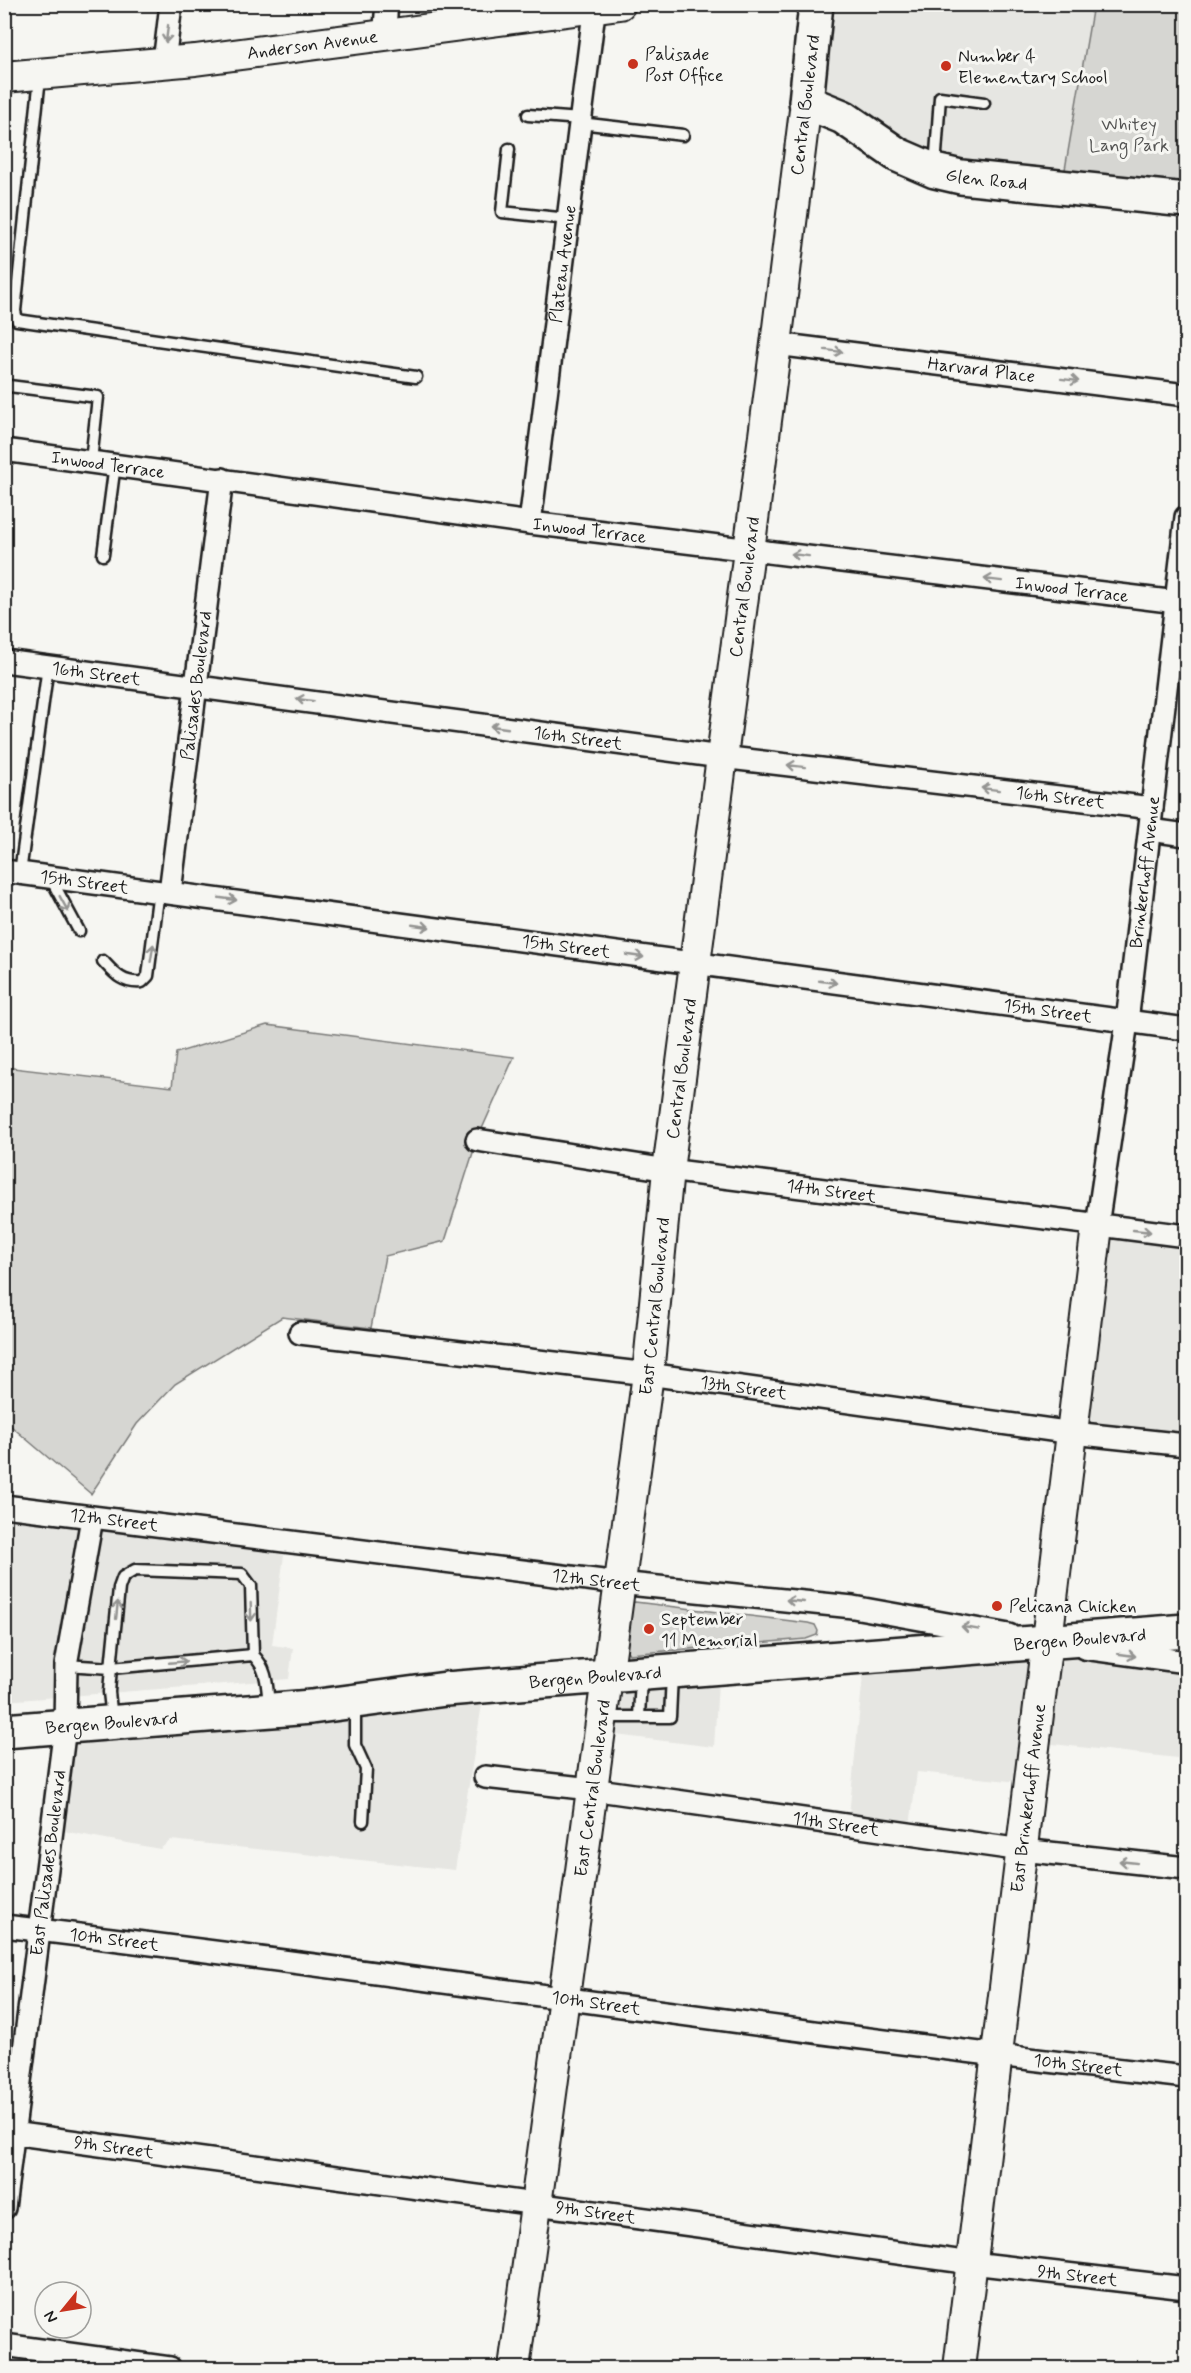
<svg xmlns="http://www.w3.org/2000/svg" width="1191" height="2373" font-family="Mynerve,sans-serif">
  <style>
    .built { fill: #e6e6e2 }
    .green { fill: #d6d6d2; stroke: #797977; stroke-width: 1.5 }
    .lines { fill: none; stroke-linecap: round; stroke-linejoin: round }
    .lane-casing { stroke: #1c1c1c; stroke-width: 15 }
    .street-casing { stroke: #1c1c1c; stroke-width: 26 }
    .secondary-casing { stroke: #1c1c1c; stroke-width: 34 }
    .primary-casing { stroke: #1c1c1c; stroke-width: 38 }
    .lane { stroke: #f6f6f2; stroke-width: 10 }
    .street { stroke: #f6f6f2; stroke-width: 21 }
    .secondary { stroke: #f6f6f2; stroke-width: 30 }
    .primary { stroke: #f6f6f2; stroke-width: 33 }
    .oneway { stroke: #949492 }
    .poi-dot { fill: #c8321e; stroke: #f6f6f2; stroke-width: 2 }
    .labels { text-anchor: middle; stroke-width: 6; stroke-linejoin: round; paint-order: stroke }
    .street-label { font-size: 18px; fill: #1c1c1c; stroke: #f6f6f2 }
    .poi-label { font-size: 18px; fill: #1c1c1c; stroke: #f6f6f2; text-anchor: start }
    .park-label { font-size: 18px; fill: #545453; stroke: #f6f6f2 }
  </style>
  <rect width="100%" height="100%" fill="#f6f6f2"/>
  <filter id="ink" filterUnits="userSpaceOnUse"><feTurbulence type="fractalNoise" baseFrequency=".0167" numOctaves="2"/><feDisplacementMap in="SourceGraphic" scale="12" xChannelSelector="R" yChannelSelector="G"/><feConvolveMatrix kernelMatrix="1 2 1 2 8 2 1 2 1" color-interpolation-filters="sRGB"/></filter>
  <g filter="url(#ink)">
    <path class="built" d="M816 5H1093L1062 187 961 177 806 102Z
      M1097 1226 1186 1236V1445L1073 1433Z
      M4 1506 92 1518 284 1555 272 1645 293 1648 289 1679 5 1701Z
      M1048 1642 1186 1662V1759L1035 1742 1030 1783 917 1772 909 1834 848 1825 865 1656Z
      M719 1667 714 1747 599 1733 607 1676Z
      M485 1686 455 1870 171 1840 160 1849 52 1829 78 1741Z"/>
    <path class="green" d="M1093 5H1186V200L1062 187Z
      M267 1025 514 1057 477 1140 445 1241 385 1256 371 1328 282 1317 175 1384 137 1424 91 1494 5 1421V1067L172 1087 176 1053Z
      M635 1602 808 1623 815 1625 818 1631 817 1635 806 1639 629 1654 623 1644 630 1603Z"/>
    <g class="lines">
      <g class="lane-casing">
        <path id="lane" d="M40 77 15 311 17 320 416 377
          M528 115 581 119
          M580 123 683 135
          M509 149 502 212 568 219
          M935 168 940 97 984 103
          M9 386 98 397 91 461
          M103 555 115 464
          M20 873 48 666
          M50 877 79 931
          M103 961C115 974 123 984 142 982L148 976 159 890
          M66 1665 111 1668 119 1588 123 1577 135 1570 242 1574 251 1586 253 1655
          M355 1705V1745L366 1769 363 1821
          M604 1717H670L672 1675
          M639 1717 641 1677
          M112 1719 109 1692 111 1668 253 1655C268 1669 267 1687 269 1706"/>
      </g>
      <g class="street-casing">
        <g id="street">
          <path d="M384 37 387 4"/>
          <path d="M164 63 171 4"/>
          <path id="s1" d="M776 344 1186 395"/>
          <path id="s2" d="M4 450 530 523 1177 602"/>
          <path id="s3" d="M530 523 595 4"/>
          <path id="s4" d="M4 661 721 757 1152 808"/>
          <path d="M1150 830 1186 835"/>
          <path id="s5" d="M4 871 1186 1029"/>
          <path id="s6" d="M170 892 222 479"/>
          <path id="s7" d="M477 1140 668 1170 1186 1236"/>
          <path id="s8" d="M1097 1226 1127 1022 1186 517"/>
          <path id="s9" d="M300 1333 648 1374 1073 1433 1186 1445"/>
          <path id="s10" d="M4 1506 619 1583 853 1607 1009 1635"/>
          <path d="M1084 1648 1186 1662"/>
          <path id="s11" d="M485 1777 591 1789 1022 1850 1186 1868"/>
          <path id="s12" d="M4 1926C399 1972 792 2034 1186 2077"/>
          <path id="s13" d="M4 2132 972 2263 1186 2288"/>
          <path id="s14" d="M4 2208 65 1727 66 1665 92 1518"/>
          <path d="M4 2345 170 2368"/>
        </g>
      </g>
      <g class="secondary-casing">
        <g id="secondary">
          <path id="s15" d="M4 77 195 60 620 4"/>
          <path id="s16" d="M514 2368 648 1374 668 1170 776 344 806 102"/>
          <path id="s17" d="M959 2368 1097 1226"/>
        </g>
      </g>
      <g class="primary-casing">
        <g id="primary">
          <path id="s18" d="M816 4 806 102 843 117 898 155 935 171 961 177 1186 200"/>
          <path id="s19" d="M4 1731 311 1707 446 1689 607 1676 1186 1631"/>
        </g>
      </g>
      <use href="#lane" class="lane"/>
      <use href="#street" class="street"/>
      <use href="#secondary" class="secondary"/>
      <use href="#primary" class="primary"/>
    </g>
    <defs><path id="oneway-shaft" d="M-6 0H5M1.5-3L5.5 0L1.5 3" fill="none" stroke-width="1.6" stroke-linecap="round" stroke-linejoin="round" transform="scale(1.5)"/></defs>
    <g class="oneway">
      <use href="#oneway-shaft" transform="translate(167 34) rotate(97)"/>
      <use href="#oneway-shaft" transform="translate(834 351) rotate(7)"/>
      <use href="#oneway-shaft" transform="translate(1070 380) rotate(7)"/>
      <use href="#oneway-shaft" transform="translate(800 555) rotate(-173)"/>
      <use href="#oneway-shaft" transform="translate(993 580) rotate(-173)"/>
      <use href="#oneway-shaft" transform="translate(305 700) rotate(-172)"/>
      <use href="#oneway-shaft" transform="translate(499 727) rotate(-172)"/>
      <use href="#oneway-shaft" transform="translate(796 766) rotate(-173)"/>
      <use href="#oneway-shaft" transform="translate(990 789) rotate(-173)"/>
      <use href="#oneway-shaft" transform="translate(228 899) rotate(8)"/>
      <use href="#oneway-shaft" transform="translate(64 904) rotate(61)"/>
      <use href="#oneway-shaft" transform="translate(421 926) rotate(8)"/>
      <use href="#oneway-shaft" transform="translate(152 953) rotate(-81)"/>
      <use href="#oneway-shaft" transform="translate(635 956) rotate(8)"/>
      <use href="#oneway-shaft" transform="translate(828 982) rotate(8)"/>
      <use href="#oneway-shaft" transform="translate(1142 1231) rotate(6)"/>
      <use href="#oneway-shaft" transform="translate(795 1601) rotate(-174)"/>
      <use href="#oneway-shaft" transform="translate(117 1610) rotate(-84)"/>
      <use href="#oneway-shaft" transform="translate(251 1612) rotate(88)"/>
      <use href="#oneway-shaft" transform="translate(970 1628) rotate(-170)"/>
      <use href="#oneway-shaft" transform="translate(1127 1655) rotate(8)"/>
      <use href="#oneway-shaft" transform="translate(178 1662) rotate(-5)"/>
      <use href="#oneway-shaft" transform="translate(1128 1862) rotate(-174)"/>
    </g>
  </g>
  <g class="poi-dot">
    <circle cx="633" cy="64" r="6"/>
    <circle cx="946" cy="66" r="6"/>
    <circle cx="997" cy="1606" r="6"/>
    <circle cx="649" cy="1629" r="6"/>
  </g>
  <g class="labels">
    <g class="street-label">
      <text dy="6" stroke="none"><textPath href="#s15" startOffset="310">Anderson Avenue</textPath></text>
      <text transform="translate(805 105) rotate(-83)" y="6">Central Boulevard</text>
      <text dy="6" stroke="none"><textPath href="#s18" startOffset="298">Glen Road</textPath></text>
      <text dy="6" stroke="none"><textPath href="#s3" startOffset="261">Plateau Avenue</textPath></text>
      <text dy="6" stroke="none"><textPath href="#s1" startOffset="207">Harvard Place</textPath></text>
      <text dy="6" stroke="none"><textPath href="#s2" startOffset="105">Inwood Terrace</textPath></text>
      <text dy="6" stroke="none"><textPath href="#s2" startOffset="591">Inwood Terrace</textPath></text>
      <text dy="6" stroke="none"><textPath href="#s16" startOffset="1796">Central Boulevard</textPath></text>
      <text dy="6" stroke="none"><textPath href="#s2" startOffset="1077">Inwood Terrace</textPath></text>
      <text dy="6" stroke="none"><textPath href="#s4" startOffset="93">16th Street</textPath></text>
      <text dy="6" stroke="none"><textPath href="#s6" startOffset="208">Palisades Boulevard</textPath></text>
      <text dy="6" stroke="none"><textPath href="#s4" startOffset="579">16th Street</textPath></text>
      <text dy="6" stroke="none"><textPath href="#s4" startOffset="1065">16th Street</textPath></text>
      <text dy="6" stroke="none"><textPath href="#s8" startOffset="357">Brinkerhoff Avenue</textPath></text>
      <text dy="6" stroke="none"><textPath href="#s5" startOffset="81">15th Street</textPath></text>
      <text dy="6" stroke="none"><textPath href="#s5" startOffset="567">15th Street</textPath></text>
      <text dy="6" stroke="none"><textPath href="#s5" startOffset="1053">15th Street</textPath></text>
      <text dy="6" stroke="none"><textPath href="#s16" startOffset="1310">Central Boulevard</textPath></text>
      <text dy="6" stroke="none"><textPath href="#s7" startOffset="358">14th Street</textPath></text>
      <text dy="6" stroke="none"><textPath href="#s16" startOffset="1071">East Central Boulevard</textPath></text>
      <text dy="6" stroke="none"><textPath href="#s9" startOffset="447">13th Street</textPath></text>
      <text dy="6" stroke="none"><textPath href="#s10" startOffset="111">12th Street</textPath></text>
      <text dy="6" stroke="none"><textPath href="#s10" startOffset="597">12th Street</textPath></text>
      <text dy="6" stroke="none"><textPath href="#s19" startOffset="1080">Bergen Boulevard</textPath></text>
      <text dy="6" stroke="none"><textPath href="#s19" startOffset="594">Bergen Boulevard</textPath></text>
      <text dy="6" stroke="none"><textPath href="#s19" startOffset="108">Bergen Boulevard</textPath></text>
      <text dy="6" stroke="none"><textPath href="#s16" startOffset="585">East Central Boulevard</textPath></text>
      <text dy="6" stroke="none"><textPath href="#s17" startOffset="574">East Brinkerhoff Avenue</textPath></text>
      <text dy="6" stroke="none"><textPath href="#s11" startOffset="354">11th Street</textPath></text>
      <text dy="6" stroke="none"><textPath href="#s14" startOffset="348">East Palisades Boulevard</textPath></text>
      <text dy="6" stroke="none"><textPath href="#s12" startOffset="111">10th Street</textPath></text>
      <text dy="6" stroke="none"><textPath href="#s12" startOffset="597">10th Street</textPath></text>
      <text dy="6" stroke="none"><textPath href="#s12" startOffset="1083">10th Street</textPath></text>
      <text dy="6" stroke="none"><textPath href="#s13" startOffset="111">9th Street</textPath></text>
      <text dy="6" stroke="none"><textPath href="#s13" startOffset="597">9th Street</textPath></text>
      <text dy="6" stroke="none"><textPath href="#s13" startOffset="1083">9th Street</textPath></text>
    </g>
    <g class="poi-label">
      <text x="645" y="60">Palisade<tspan x="645" dy="21">Post Office</tspan></text>
      <text x="958" y="62">Number 4<tspan x="958" dy="21">Elementary School</tspan></text>
      <text x="1009" y="1612">Pelicana Chicken</text>
      <text x="661" y="1625">September<tspan x="661" dy="21">11 Memorial</tspan></text>
    </g>
    <g class="park-label">
      <text x="1129" y="130">Whitey<tspan x="1129" dy="21">Lang Park</tspan></text>
    </g>
  </g>
  <rect width="1191" height="2373" fill="none" stroke="#f6f6f2" stroke-width="24"/>
  <rect x="12" y="12" width="1167" height="2349" fill="none" stroke="#1c1c1c" stroke-width="2" filter="url(#ink)"/>
  <g transform="translate(63 2310) rotate(240)"><circle r="28" fill="#f6f6f2" stroke="#9f9f9c" stroke-width="1.5"/>
  <path d="M0-4.5L10 22L0 15L-10 22Z" fill="#c8321e"/>
  <text y="-9" font-size="16" font-weight="bold" text-anchor="middle" fill="#1c1c1c">N</text>
  </g>
</svg>
